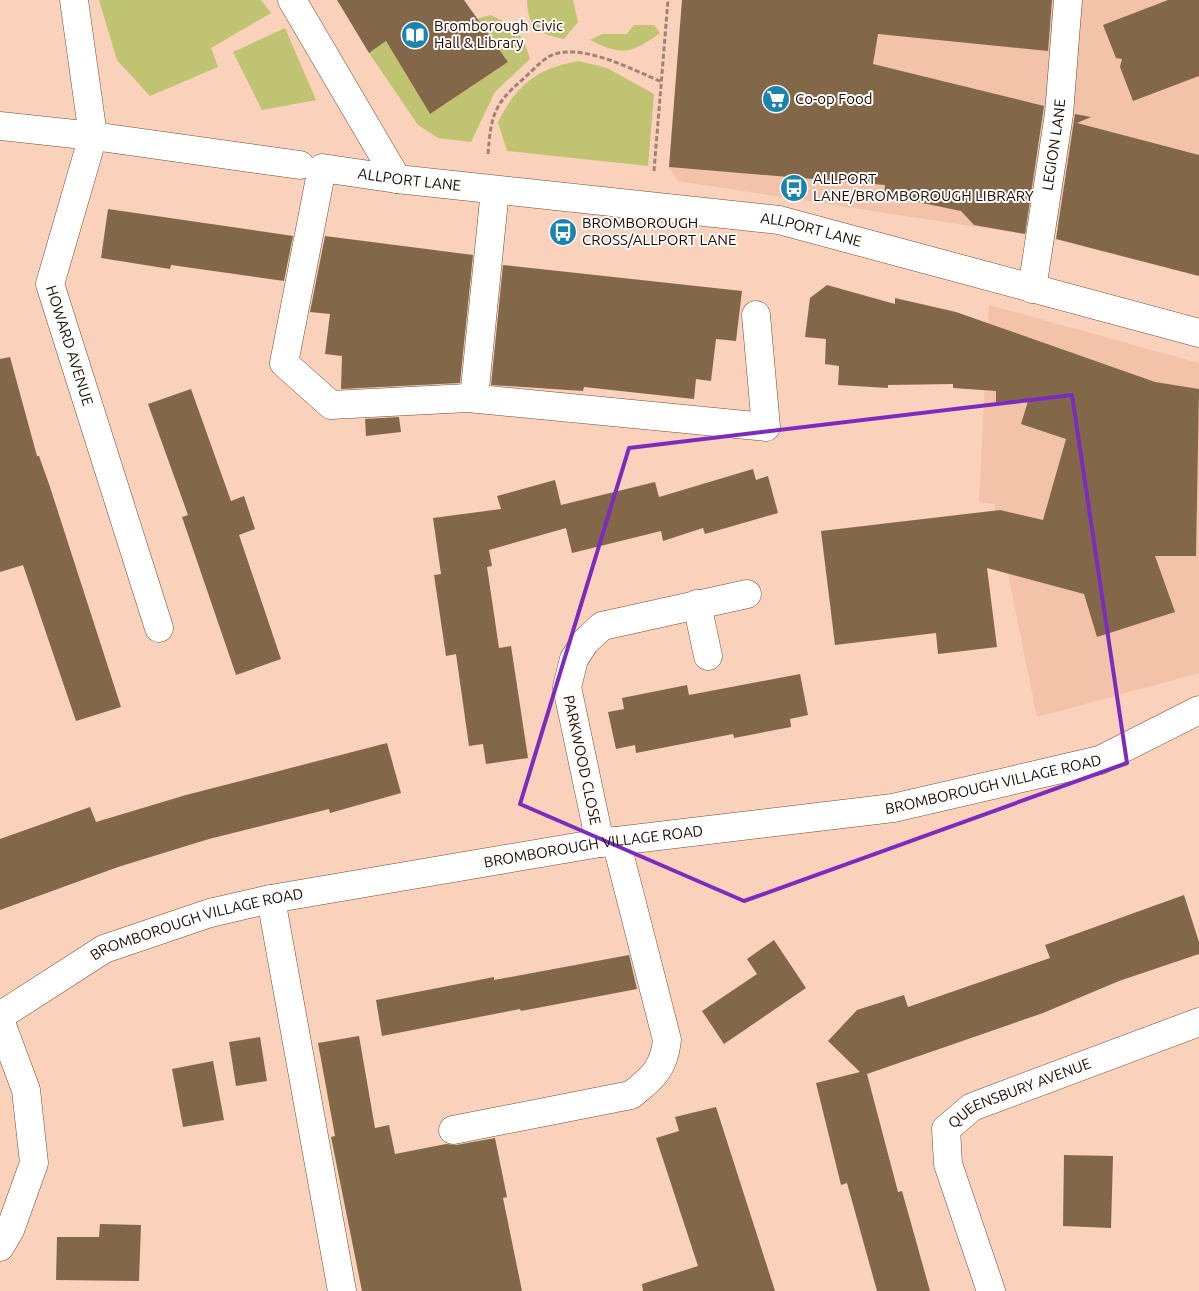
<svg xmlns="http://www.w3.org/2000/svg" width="1199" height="1291" font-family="Ubuntu,sans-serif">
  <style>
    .built { fill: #f2c2a9 }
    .green { fill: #c0c372 }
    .building { fill: #826849 }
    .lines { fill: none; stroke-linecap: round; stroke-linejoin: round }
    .minor-casing { stroke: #6f4c39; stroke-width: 29 }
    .path { stroke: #a18372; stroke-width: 3; stroke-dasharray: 5 2.5; stroke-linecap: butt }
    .minor { stroke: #fff; stroke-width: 28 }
    .marked { fill: none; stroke: #7b2cbf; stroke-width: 4; stroke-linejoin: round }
    .labels { text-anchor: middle; stroke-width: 4; stroke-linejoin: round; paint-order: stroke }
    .poi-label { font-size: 15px; fill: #1a0d06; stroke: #fffaf8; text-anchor: start }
    .street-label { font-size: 15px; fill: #1a0d06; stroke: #fffaf8 }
  </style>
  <rect width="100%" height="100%" fill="#fad1ba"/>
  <path class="built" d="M682 0H1199V276L1074 244 1041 211 1036 236 678 181 669 167Z
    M989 305 1199 363V673L1037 717 994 504 979 502Z"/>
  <path class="green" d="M99 0H261L271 13 211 48 218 67 150 96 117 60Z
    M527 0H573L578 22 564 39C539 34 528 29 527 0Z
    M490 15C514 25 523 34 530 59L495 92 471 142 438 138 418 125 369 53 386 41 430 114 508 62 477 19Z
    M634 25H654L660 33C631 54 622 56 590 40L602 34H627Z
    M285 28 316 100 262 110 233 52Z
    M579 61 607 68 654 94 648 166 507 151 498 122C517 84 538 68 579 61Z"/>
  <path class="building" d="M337 0H464L508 62 430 114 386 41 369 53Z
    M682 0H1052L1048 51 878 34 873 64 1044 106 1025 234 974 225 961 211 884 195 885 185 669 167Z
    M1168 0H1199V76L1133 101 1120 67 1122 59 1116 58 1103 25Z
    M1075 114 1091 117 1077 123 1199 155V276L1056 239Z
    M108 209 293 236 284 281 171 265 170 269 101 258Z
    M325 236 473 255 460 383 341 389 342 356 325 354 330 314 310 312Z
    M503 265 742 291 736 341 716 339 711 381 696 379 694 399 584 387 583 391 491 385Z
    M827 285 895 304V298L956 312 1155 382 1199 389 1196 556H1155L1175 612 1097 637 1084 594 987 568 997 647 938 654 936 633 835 645 821 531 1000 510 1043 520 1066 439 1021 424 1028 401 996 402V391L953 388V384L888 385V388L838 385 839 366 825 364 826 339 805 337 810 298Z
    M10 357 37 456H39L50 487 121 707 76 721 23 565 0 572V359Z
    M191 389 231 501 244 496 255 529 239 535 281 659 236 675 182 517 188 515 148 404Z
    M399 417 401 432 366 436 365 419Z
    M753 469 756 480 768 476 778 513 705 534 703 528 663 541 661 531 572 553 566 528 489 550 492 566 487 567 499 648 511 646 528 758 486 764 483 744 469 746 456 654 446 656 434 575 441 574 433 518 501 509 497 496 555 480 561 505 655 482 659 497Z
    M800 674 808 715 790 719 791 727 734 738 733 734 636 753 635 745 616 749 608 712 624 709 622 698 687 685 689 695Z
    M387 743 401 793 330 813 329 809 209 839 118 867 0 910V839L90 807 96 822 186 795Z
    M1184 895 1199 942V954L1119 981 1043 1013 867 1074 898 1192 902 1191 930 1291H877L847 1183 841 1185 816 1083 860 1072 828 1041 857 1010 904 995 908 1007 1050 958 1045 945Z
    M774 940 806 988 724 1044 702 1011 757 974 747 959Z
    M629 955 637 989 521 1011 520 1009 382 1036 376 1000 494 977V980Z
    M359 1036 375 1128 389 1125 395 1154 446 1144 456 1145 495 1138 507 1197 503 1198 522 1291H362L331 1137 335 1136 318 1043Z
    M260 1037 267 1081 236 1086 229 1042Z
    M213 1061 224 1120 183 1127 172 1069Z
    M716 1107 775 1291H643L642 1284 698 1266 656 1138 679 1131 675 1117Z
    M1064 1155 1113 1156 1111 1228 1063 1226Z
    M100 1224 141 1225 139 1281 56 1280 57 1237H99Z"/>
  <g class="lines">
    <g class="minor-casing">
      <g id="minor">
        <path id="s1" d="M74 0 93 136 50 284 159 628"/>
        <path d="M292 0 397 179"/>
        <path d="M0 126 93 136 300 165"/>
        <path id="s2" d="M1032 289 1059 114 1068 0"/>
        <path id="s3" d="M756 315 766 427 468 398 331 405 284 363 322 168 397 179 779 220 1199 333"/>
        <path d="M474 398 495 190"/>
        <path d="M697 604 708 656"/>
        <path d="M600 843 567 687 574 659 585 642 602 626 747 594"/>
        <path d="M271 899 342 1291"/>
        <path id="s4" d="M0 1016 104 949 210 913 271 899 600 843 893 808 1100 760 1199 710"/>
        <path d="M0 1020 26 1090 34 1163 10 1230 0 1247"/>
        <path d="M453 1130 631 1095C653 1078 664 1068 667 1040L616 841"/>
        <path id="s5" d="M991 1291 948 1164 946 1129 972 1107 1199 1022"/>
      </g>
    </g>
    <path class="path" d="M488 154C491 117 493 105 522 80 530 73 539 63 548 57 578 40 633 70 662 82
      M654 171 668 0"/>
    <use href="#minor" class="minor"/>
  </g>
  <path class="marked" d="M1072 395 1127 763 744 901 520 804 629 448Z"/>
  <defs>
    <g id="library-disc" transform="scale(1.4375)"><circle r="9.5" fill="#1b84ad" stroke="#fffaf8"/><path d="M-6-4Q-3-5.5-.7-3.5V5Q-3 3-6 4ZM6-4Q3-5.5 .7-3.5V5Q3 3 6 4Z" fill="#fff"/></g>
    <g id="supermarket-disc" transform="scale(1.4375)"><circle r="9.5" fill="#1b84ad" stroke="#fffaf8"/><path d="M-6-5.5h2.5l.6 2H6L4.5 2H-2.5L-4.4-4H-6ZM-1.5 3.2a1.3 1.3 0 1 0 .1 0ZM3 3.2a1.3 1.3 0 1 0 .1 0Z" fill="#fff"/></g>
    <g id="bus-disc" transform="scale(1.4375)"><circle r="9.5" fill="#1b84ad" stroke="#fffaf8"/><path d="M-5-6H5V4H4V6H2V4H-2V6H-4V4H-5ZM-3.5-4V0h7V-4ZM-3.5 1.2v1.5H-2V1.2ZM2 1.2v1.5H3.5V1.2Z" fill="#fff"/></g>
  </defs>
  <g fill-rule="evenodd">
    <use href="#library-disc" x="415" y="35"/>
    <use href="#supermarket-disc" x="776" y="99"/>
    <use href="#bus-disc" x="794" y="188"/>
    <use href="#bus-disc" x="563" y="232"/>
  </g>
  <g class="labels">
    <g class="poi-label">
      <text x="434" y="31">Bromborough Civic<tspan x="434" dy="17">Hall &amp; Library</tspan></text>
      <text x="795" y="104">Co-op Food</text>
      <text x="813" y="184">ALLPORT<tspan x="813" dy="17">LANE/BROMBOROUGH LIBRARY</tspan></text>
      <text x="582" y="228">BROMBOROUGH<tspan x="582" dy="17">CROSS/ALLPORT LANE</tspan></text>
    </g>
    <g class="street-label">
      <text dy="5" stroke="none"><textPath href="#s2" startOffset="146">LEGION LANE</textPath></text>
      <text dy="5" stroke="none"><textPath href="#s3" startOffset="899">ALLPORT LANE</textPath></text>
      <text dy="5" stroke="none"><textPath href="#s3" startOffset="1304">ALLPORT LANE</textPath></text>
      <text dy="5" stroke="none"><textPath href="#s1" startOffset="356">HOWARD AVENUE</textPath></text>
      <text transform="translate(582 760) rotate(78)" y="5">PARKWOOD CLOSE</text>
      <text dy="5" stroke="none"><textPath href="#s4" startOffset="1030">BROMBOROUGH VILLAGE ROAD</textPath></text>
      <text dy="5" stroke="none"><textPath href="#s4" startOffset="625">BROMBOROUGH VILLAGE ROAD</textPath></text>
      <text dy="5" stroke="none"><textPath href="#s4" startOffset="220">BROMBOROUGH VILLAGE ROAD</textPath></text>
      <text dy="5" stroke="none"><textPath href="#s5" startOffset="252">QUEENSBURY AVENUE</textPath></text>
    </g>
  </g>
</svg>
